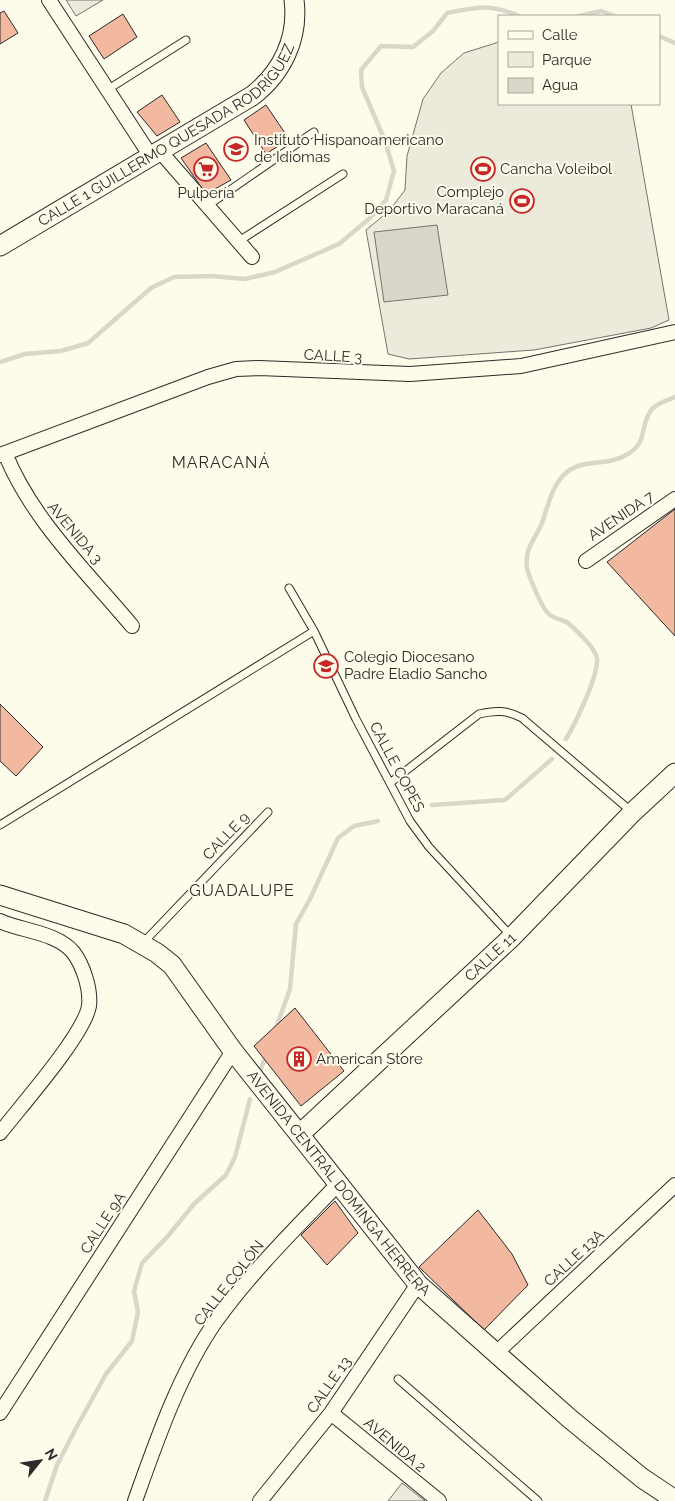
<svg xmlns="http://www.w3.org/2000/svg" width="675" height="1501" font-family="Raleway,sans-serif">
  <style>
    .green { fill: #ecebdb; stroke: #74746e }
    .parking { fill: #eceadb; stroke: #74746e }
    .water { fill: #d8d7c9; stroke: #74746e }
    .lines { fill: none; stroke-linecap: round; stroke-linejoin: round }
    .stream { stroke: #d8d7c9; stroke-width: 4.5 }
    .building { fill: #f2b8a0; stroke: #2b2b2b }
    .lane-casing { stroke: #2b2b2b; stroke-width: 9 }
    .street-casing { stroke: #2b2b2b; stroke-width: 16 }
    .secondary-casing { stroke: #2b2b2b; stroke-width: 21 }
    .lane { stroke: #fdfbea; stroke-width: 7 }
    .street { stroke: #fdfbea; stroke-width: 14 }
    .secondary { stroke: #fdfbea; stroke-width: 19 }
    .labels { text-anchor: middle; stroke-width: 4; stroke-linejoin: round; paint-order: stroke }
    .street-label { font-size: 15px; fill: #2b2b2b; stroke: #fdfbea }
    .poi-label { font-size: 15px; fill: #2b2b2b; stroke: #fdfbea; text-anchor: start }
    .neighbourhood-label { font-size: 16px; letter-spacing: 1px; fill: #2b2b2b; stroke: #fdfbea }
  </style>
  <rect width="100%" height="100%" fill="#fdfbea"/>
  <path class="green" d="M499 42V104H631L669 320 651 328 534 350 409 359 388 354 366 230 389 211 405 190 407 156 423 99 441 73 464 53Z
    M402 1483 425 1501H388Z"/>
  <path class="parking" d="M66 0H103L76 16Z"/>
  <path class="water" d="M437 225 448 295 384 302 374 232Z"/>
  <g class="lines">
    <path class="stream" d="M579 16 601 11 615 16
      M659 36 675 43
      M0 362 25 354 61 351 88 343 151 288 174 277 212 276 245 279 275 272 339 244 370 218 386 200 394 171 385 141 362 87 361 70 381 46 413 47 433 31 447 13C478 7 488 3 519 16
      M566 739C575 724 599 675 597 658 594 646 577 631 568 623 563 620 556 619 550 615 543 611 529 577 527 568 524 548 536 538 542 523 548 506 552 484 567 472 584 458 608 467 628 454 649 441 639 425 652 409 657 403 668 400 675 397
      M432 805 505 800 552 759
      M276 1028 290 989 296 924 310 899 338 838 354 826 378 821
      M260 1071 266 1056
      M45 1501 57 1465 75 1430 106 1374 132 1341 138 1312 134 1291 142 1263 168 1236 194 1204 226 1175 235 1157 250 1099"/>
  </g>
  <path class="building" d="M4 11 18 33 0 44V13Z
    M123 14 137 37 104 59 89 36Z
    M162 95 180 122 157 136 137 112Z
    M266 105 289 139 266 154 244 120Z
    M206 143 231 180 206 194 181 158Z
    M675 509V636L607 562Z
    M0 704 43 747 16 776 0 761Z
    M295 1008 344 1071 301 1106 254 1046Z
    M335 1201 358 1233 327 1265 301 1235Z
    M478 1210 512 1254 528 1285 484 1330 419 1267Z"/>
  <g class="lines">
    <g class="lane-casing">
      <path id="lane" d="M107 90 186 40
        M207 206 314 132
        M239 241 343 174
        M289 588 314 631 356 719 410 821 429 847 512 937
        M390 783 479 714C495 710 507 710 522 718L632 812
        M0 825 314 631
        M142 944 268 812
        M398 1379 538 1501"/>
    </g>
    <g class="street-casing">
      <path id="street" d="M49 0 150 155
        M159 150 252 257
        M5 453C32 520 87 572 132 626
        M0 455 208 377 236 369 259 368 410 374 521 366 675 332
        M586 561 675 499
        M0 921C21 931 56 932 73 952 83 965 91 989 89 1006 84 1035 21 1106 0 1133
        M495 1354 675 1185
        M0 1413 233 1051
        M331 1413 439 1501
        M135 1501C156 1442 180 1372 216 1321 252 1271 296 1228 338 1184
        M260 1501 331 1413 418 1284"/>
    </g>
    <g class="secondary-casing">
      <g id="secondary">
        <path id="s1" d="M0 246 252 96C282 73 299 38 294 0"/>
        <path id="s2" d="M0 895 124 934 157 953 172 965 233 1051 418 1284 569 1418 642 1478 675 1500"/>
        <path id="s3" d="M300 1134 512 937 633 812 675 773"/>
      </g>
    </g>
    <use href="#lane" class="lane"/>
    <use href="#street" class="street"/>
    <use href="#secondary" class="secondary"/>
  </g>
  <defs>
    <g id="school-ring" transform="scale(1.25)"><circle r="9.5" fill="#fdfbea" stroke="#c62828" stroke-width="1.5"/><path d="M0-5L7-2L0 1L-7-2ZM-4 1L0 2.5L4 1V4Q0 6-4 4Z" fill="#c62828"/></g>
    <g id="supermarket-ring" transform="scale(1.25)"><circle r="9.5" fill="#fdfbea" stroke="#c62828" stroke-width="1.5"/><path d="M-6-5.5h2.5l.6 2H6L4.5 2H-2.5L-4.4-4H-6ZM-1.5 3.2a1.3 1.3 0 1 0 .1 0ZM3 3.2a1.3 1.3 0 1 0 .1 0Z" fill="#c62828"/></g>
    <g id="stadium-ring" transform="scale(1.25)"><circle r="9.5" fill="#fdfbea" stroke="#c62828" stroke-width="1.5"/><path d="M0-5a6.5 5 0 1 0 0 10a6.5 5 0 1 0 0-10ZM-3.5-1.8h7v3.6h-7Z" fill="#c62828"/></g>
    <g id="building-ring" transform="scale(1.25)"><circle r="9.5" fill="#fdfbea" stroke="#c62828" stroke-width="1.5"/><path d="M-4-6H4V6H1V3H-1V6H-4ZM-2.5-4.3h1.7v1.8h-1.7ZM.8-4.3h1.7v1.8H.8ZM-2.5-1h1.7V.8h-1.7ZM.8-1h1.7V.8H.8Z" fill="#c62828"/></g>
  </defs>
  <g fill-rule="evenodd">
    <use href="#school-ring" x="236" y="149"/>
    <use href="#supermarket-ring" x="206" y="169"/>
    <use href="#stadium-ring" x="483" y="169"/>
    <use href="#stadium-ring" x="522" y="201"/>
    <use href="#school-ring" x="326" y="666"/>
    <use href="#building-ring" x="299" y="1059"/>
  </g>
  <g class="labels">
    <g class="street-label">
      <text dy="5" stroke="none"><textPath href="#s1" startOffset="202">CALLE 1 GUILLERMO QUESADA RODRÍGUEZ</textPath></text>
      <text transform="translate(333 356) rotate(3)" y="5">CALLE 3</text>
      <text transform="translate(621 516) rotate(-34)" y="5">AVENIDA 7</text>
      <text transform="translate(75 533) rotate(50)" y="5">AVENIDA 3</text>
      <text transform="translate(397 767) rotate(62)" y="5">CALLE COPES</text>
      <text transform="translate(226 836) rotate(-46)" y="5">CALLE 9</text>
      <text dy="5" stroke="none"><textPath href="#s3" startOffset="260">CALLE 11</textPath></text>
      <text dy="5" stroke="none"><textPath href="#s2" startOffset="462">AVENIDA CENTRAL DOMINGA HERRERA</textPath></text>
      <text transform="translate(103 1223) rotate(-57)" y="5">CALLE 9A</text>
      <text transform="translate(574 1258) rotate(-43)" y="5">CALLE 13A</text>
      <text transform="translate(229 1283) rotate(-52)" y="5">CALLE COLÓN</text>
      <text transform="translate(329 1385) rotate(-55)" y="5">CALLE 13</text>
      <text transform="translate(395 1445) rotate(40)" y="5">AVENIDA 2</text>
    </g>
    <g class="poi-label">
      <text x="254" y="145">Instituto Hispanoamericano<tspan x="254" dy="17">de Idiomas</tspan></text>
      <text x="500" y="174">Cancha Voleibol</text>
      <text x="504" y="197" text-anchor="end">Complejo<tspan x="504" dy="17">Deportivo Maracaná</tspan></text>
      <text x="206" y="198" text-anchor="middle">Pulpería</text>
      <text x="344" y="662">Colegio Diocesano<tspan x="344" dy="17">Padre Eladio Sancho</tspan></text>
      <text x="316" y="1064">American Store</text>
    </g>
    <g class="neighbourhood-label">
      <text x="221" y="468">MARACANÁ</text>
      <text x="242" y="896">GUADALUPE</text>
    </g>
  </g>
  <rect x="498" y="15" width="162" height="90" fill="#fdfbea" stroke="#a9a89e"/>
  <rect x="508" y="31" width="25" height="8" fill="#fdfbea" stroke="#a9a89e"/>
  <text x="542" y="40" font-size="15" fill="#2b2b2b">Calle</text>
  <rect x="508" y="52" width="25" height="15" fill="#ecebdb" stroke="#a9a89e"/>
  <text x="542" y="65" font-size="15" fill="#2b2b2b">Parque</text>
  <rect x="508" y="78" width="25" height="15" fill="#d8d7c9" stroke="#a9a89e"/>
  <text x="542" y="90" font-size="15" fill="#2b2b2b">Agua</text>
  <g transform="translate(40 1461) rotate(60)" stroke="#fdfbea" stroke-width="4" paint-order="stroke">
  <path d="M0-4L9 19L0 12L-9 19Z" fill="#2b2b2b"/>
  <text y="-8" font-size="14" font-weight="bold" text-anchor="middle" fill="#2b2b2b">N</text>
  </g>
</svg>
